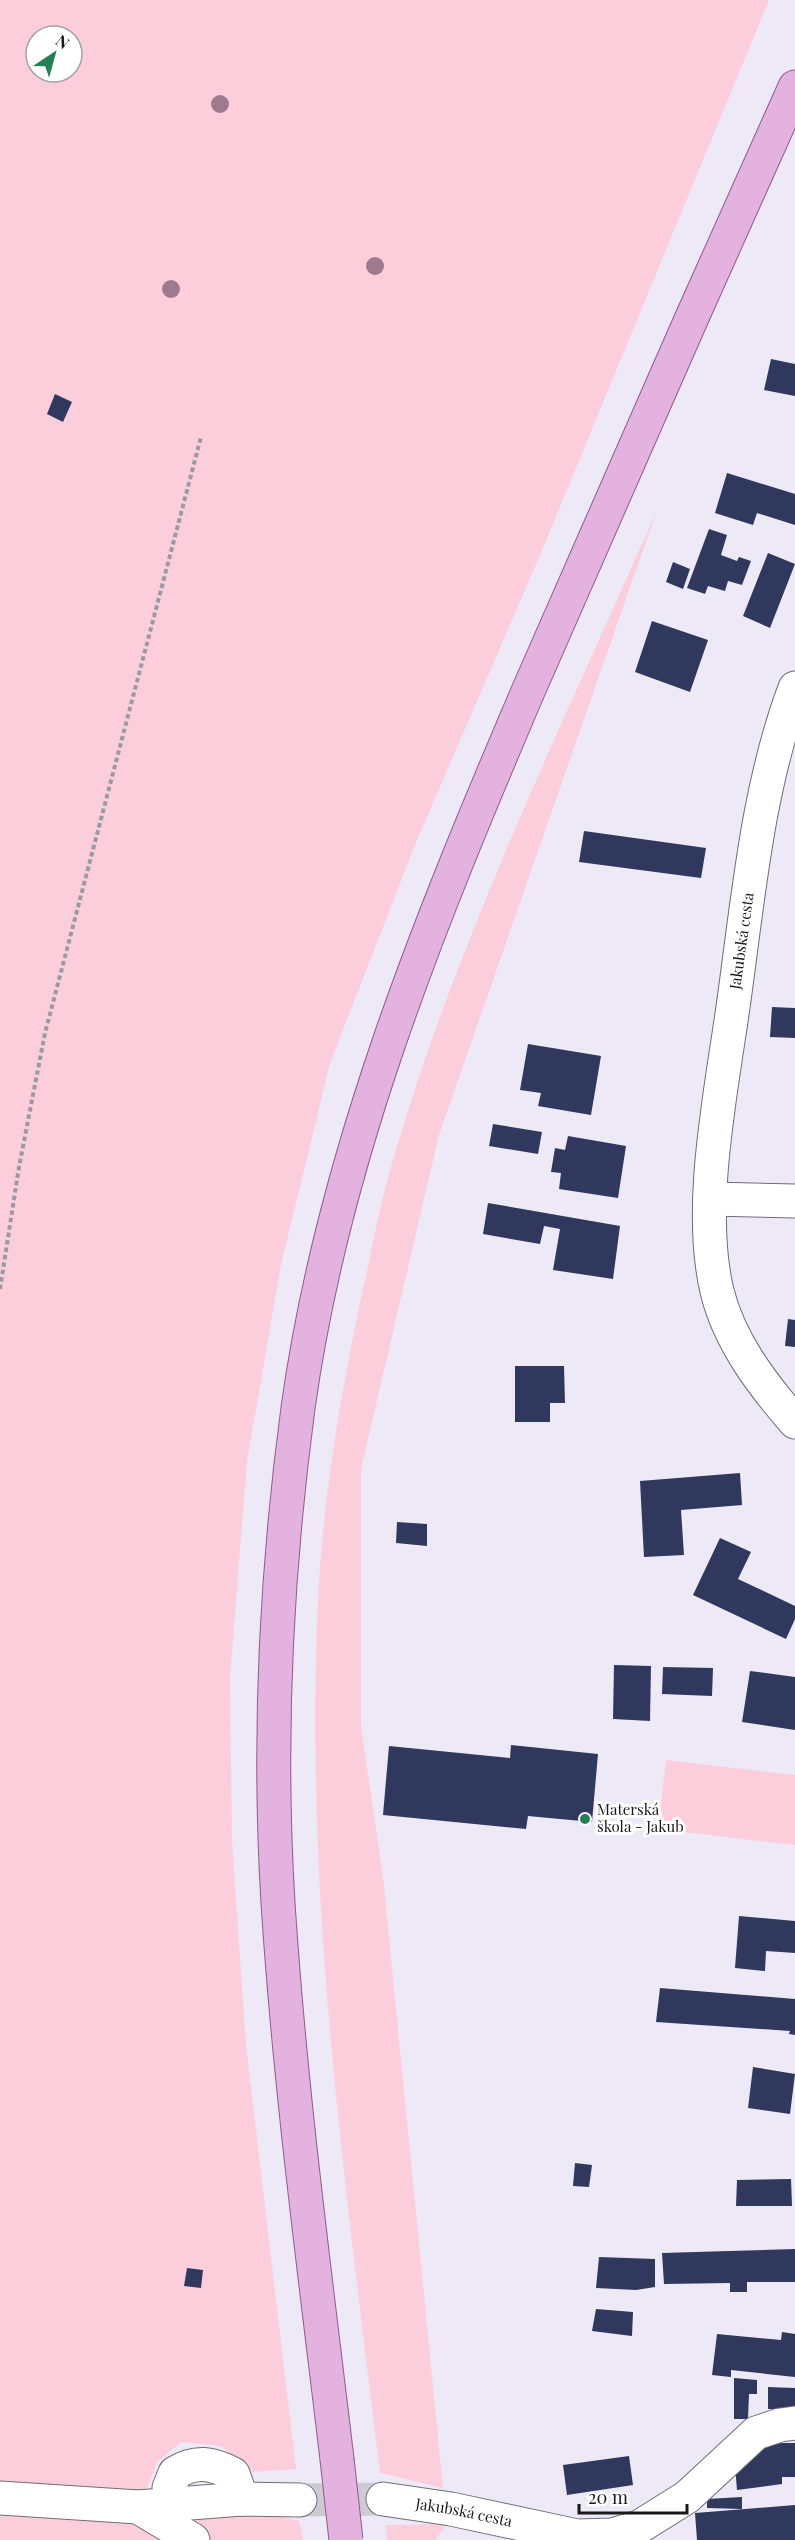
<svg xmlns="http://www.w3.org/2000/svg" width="795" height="2540" font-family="'Playfair Display',serif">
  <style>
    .green { fill: #fccedb; fill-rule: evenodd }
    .building { fill: #30385e }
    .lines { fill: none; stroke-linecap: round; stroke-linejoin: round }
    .minor-tunnel { stroke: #cdcad5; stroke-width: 33; stroke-dasharray: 33 16; stroke-linecap: butt }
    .minor-casing { stroke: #706c78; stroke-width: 35 }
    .major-casing { stroke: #905a8d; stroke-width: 35 }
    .path { stroke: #9c99a3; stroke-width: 4; stroke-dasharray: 4.5 3; stroke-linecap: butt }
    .minor { stroke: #fff; stroke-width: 33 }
    .major { stroke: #e3b2df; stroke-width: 33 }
    .major-bridge-casing { stroke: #905a8d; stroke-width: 35; stroke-linecap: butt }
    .major-bridge { stroke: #e3b2df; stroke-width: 33 }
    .tree { fill: #9f7a8f }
    .poi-dot { fill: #227f56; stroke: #fff; stroke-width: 2 }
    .labels { text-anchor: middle; stroke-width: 6; stroke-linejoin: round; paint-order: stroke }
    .street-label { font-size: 15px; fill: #1a181d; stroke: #fff }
    .poi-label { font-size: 15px; fill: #1a181d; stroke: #fff; text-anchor: start }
  </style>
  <rect width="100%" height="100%" fill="#ede9f6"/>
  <path class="green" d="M0 0H769L541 553 415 845 330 1063 281 1265 247 1461 230 1678 232 1840 246 2045 296 2469 252 2472 221 2446 181 2442 157 2462 145 2494 161 2540H0ZM36 36H72V72H36Z
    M657 510 439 1135 361 1469V1726L383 1876 443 2488 380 2473C345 2184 304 1892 318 1601 323 1496 341 1391 363 1289 371 1256 376 1222 385 1189 449 954 559 733 657 510Z
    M666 1760 795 1775V1845L658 1829Z
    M269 2514 299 2521 303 2540H211L181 2523 178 2515Z
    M447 2524 435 2540H387L386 2525Z"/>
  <path class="building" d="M771 359 795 364V396L764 390Z
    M55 394 72 402 63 422 47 414Z
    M727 473 795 494V525L757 513 753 525 715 513Z
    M709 529 727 535 721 555 737 561 739 557 751 561 742 585 728 581 725 591 708 586 705 594 687 588Z
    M768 553 795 564 770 628 743 616Z
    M673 562 690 569 683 589 666 582Z
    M652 621 708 640 690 692 635 672Z
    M584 831 706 848 701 878 579 862Z
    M772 1007 795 1008V1038L770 1037Z
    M528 1044 601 1056 591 1115 538 1106 541 1093 520 1090Z
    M493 1124 542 1132 538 1154 489 1146Z
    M568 1136 626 1146 618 1198 559 1189 561 1173 551 1172 555 1148 565 1150Z
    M488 1203 620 1226 613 1279 553 1270 560 1229 544 1226 540 1244 483 1234Z
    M788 1319 795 1320V1347L785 1346Z
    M515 1366H564L565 1403H550V1422H515Z
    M740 1473 742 1505 681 1510 684 1555 644 1557 640 1481Z
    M397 1522 427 1524V1546L396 1543Z
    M720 1538 751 1552 738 1579 795 1606V1619L786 1639 693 1595Z
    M614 1665 651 1666 650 1721 613 1719Z
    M663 1667 713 1668 712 1696 662 1694Z
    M750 1671 795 1677V1730L742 1722Z
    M511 1745 598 1754 592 1822 528 1816 526 1829 383 1815 389 1746 510 1758Z
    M739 1916 795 1921V1953L766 1951 765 1971 735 1968Z
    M660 1988 795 1999V2035L789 2034 790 2031 656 2022Z
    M753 2067 795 2074 790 2114 748 2108Z
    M575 2163 592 2165 589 2187 573 2186Z
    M791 2179 792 2206H736L737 2180Z
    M795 2249V2282H747V2292H730V2283L664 2284 662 2253Z
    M599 2257 655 2259V2287L636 2290 596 2288Z
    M187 2268 203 2270 201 2288 184 2286Z
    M596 2309 633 2312 632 2336 592 2331Z
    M782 2332 795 2334V2377L731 2370V2377L712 2375 717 2334 781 2340Z
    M734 2378 757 2380V2394H749L748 2419H734Z
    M768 2387 795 2388V2410L768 2409Z
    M783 2443H795V2477H782V2484L737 2490 735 2466 765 2445Z
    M629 2456 633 2485 567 2495 563 2465Z
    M742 2497V2509L707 2508V2499Z
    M795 2505V2540H697L695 2513Z"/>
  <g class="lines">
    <path class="minor-tunnel" d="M300 2500 383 2499"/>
    <g class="minor-casing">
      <g id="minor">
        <path d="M795 688C757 789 748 901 733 1007 721 1093 697 1207 717 1291 729 1341 762 1384 795 1422"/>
        <path d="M710 1199 795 1201"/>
        <path d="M0 2498 138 2507 242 2499 300 2500"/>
        <path id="s1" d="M383 2499 451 2509 577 2536 612 2535 639 2527 687 2497 756 2433 780 2425 795 2423"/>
        <path d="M171 2505 169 2488 175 2473C196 2460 212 2463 233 2474L242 2499"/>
        <path d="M138 2507 193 2540"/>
      </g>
    </g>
    <g class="major-casing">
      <path id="major" d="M337 2459C315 2274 290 2089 278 1903 268 1738 276 1572 298 1408 333 1156 430 921 529 689 616 488 705 287 795 87"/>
    </g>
    <path class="path" d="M0 1289 19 1167 45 1033 201 437"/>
    <use href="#minor" class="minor"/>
    <use href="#major" class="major"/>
    <g class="major-bridge-casing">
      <path id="major-bridge" d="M337 2459 346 2540"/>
    </g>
    <use href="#major-bridge" class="major-bridge"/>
  </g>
  <g class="tree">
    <circle cx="220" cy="104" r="9"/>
    <circle cx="375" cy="266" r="9"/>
    <circle cx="171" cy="289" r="9"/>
  </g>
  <circle class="poi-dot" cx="585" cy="1819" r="6"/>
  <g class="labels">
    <g class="street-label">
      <text transform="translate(742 941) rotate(-82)" y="5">Jakubská cesta</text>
      <text dy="5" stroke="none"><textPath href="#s1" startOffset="82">Jakubská cesta</textPath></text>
    </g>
    <g class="poi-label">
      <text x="597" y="1815">Materská<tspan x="597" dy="17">škola - Jakub</tspan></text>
    </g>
  </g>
  <g transform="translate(54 54) rotate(36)"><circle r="28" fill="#ffffff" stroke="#a3a3a5" stroke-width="1.5"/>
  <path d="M0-4.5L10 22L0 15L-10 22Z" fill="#227f56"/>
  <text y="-9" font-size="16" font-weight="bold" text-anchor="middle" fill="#1a181d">N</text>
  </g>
  <path d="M579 2504v9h108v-9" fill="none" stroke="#1a181d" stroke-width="3"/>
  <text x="588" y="2504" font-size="18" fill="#1a181d" stroke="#ffffff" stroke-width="4.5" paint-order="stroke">20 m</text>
</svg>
